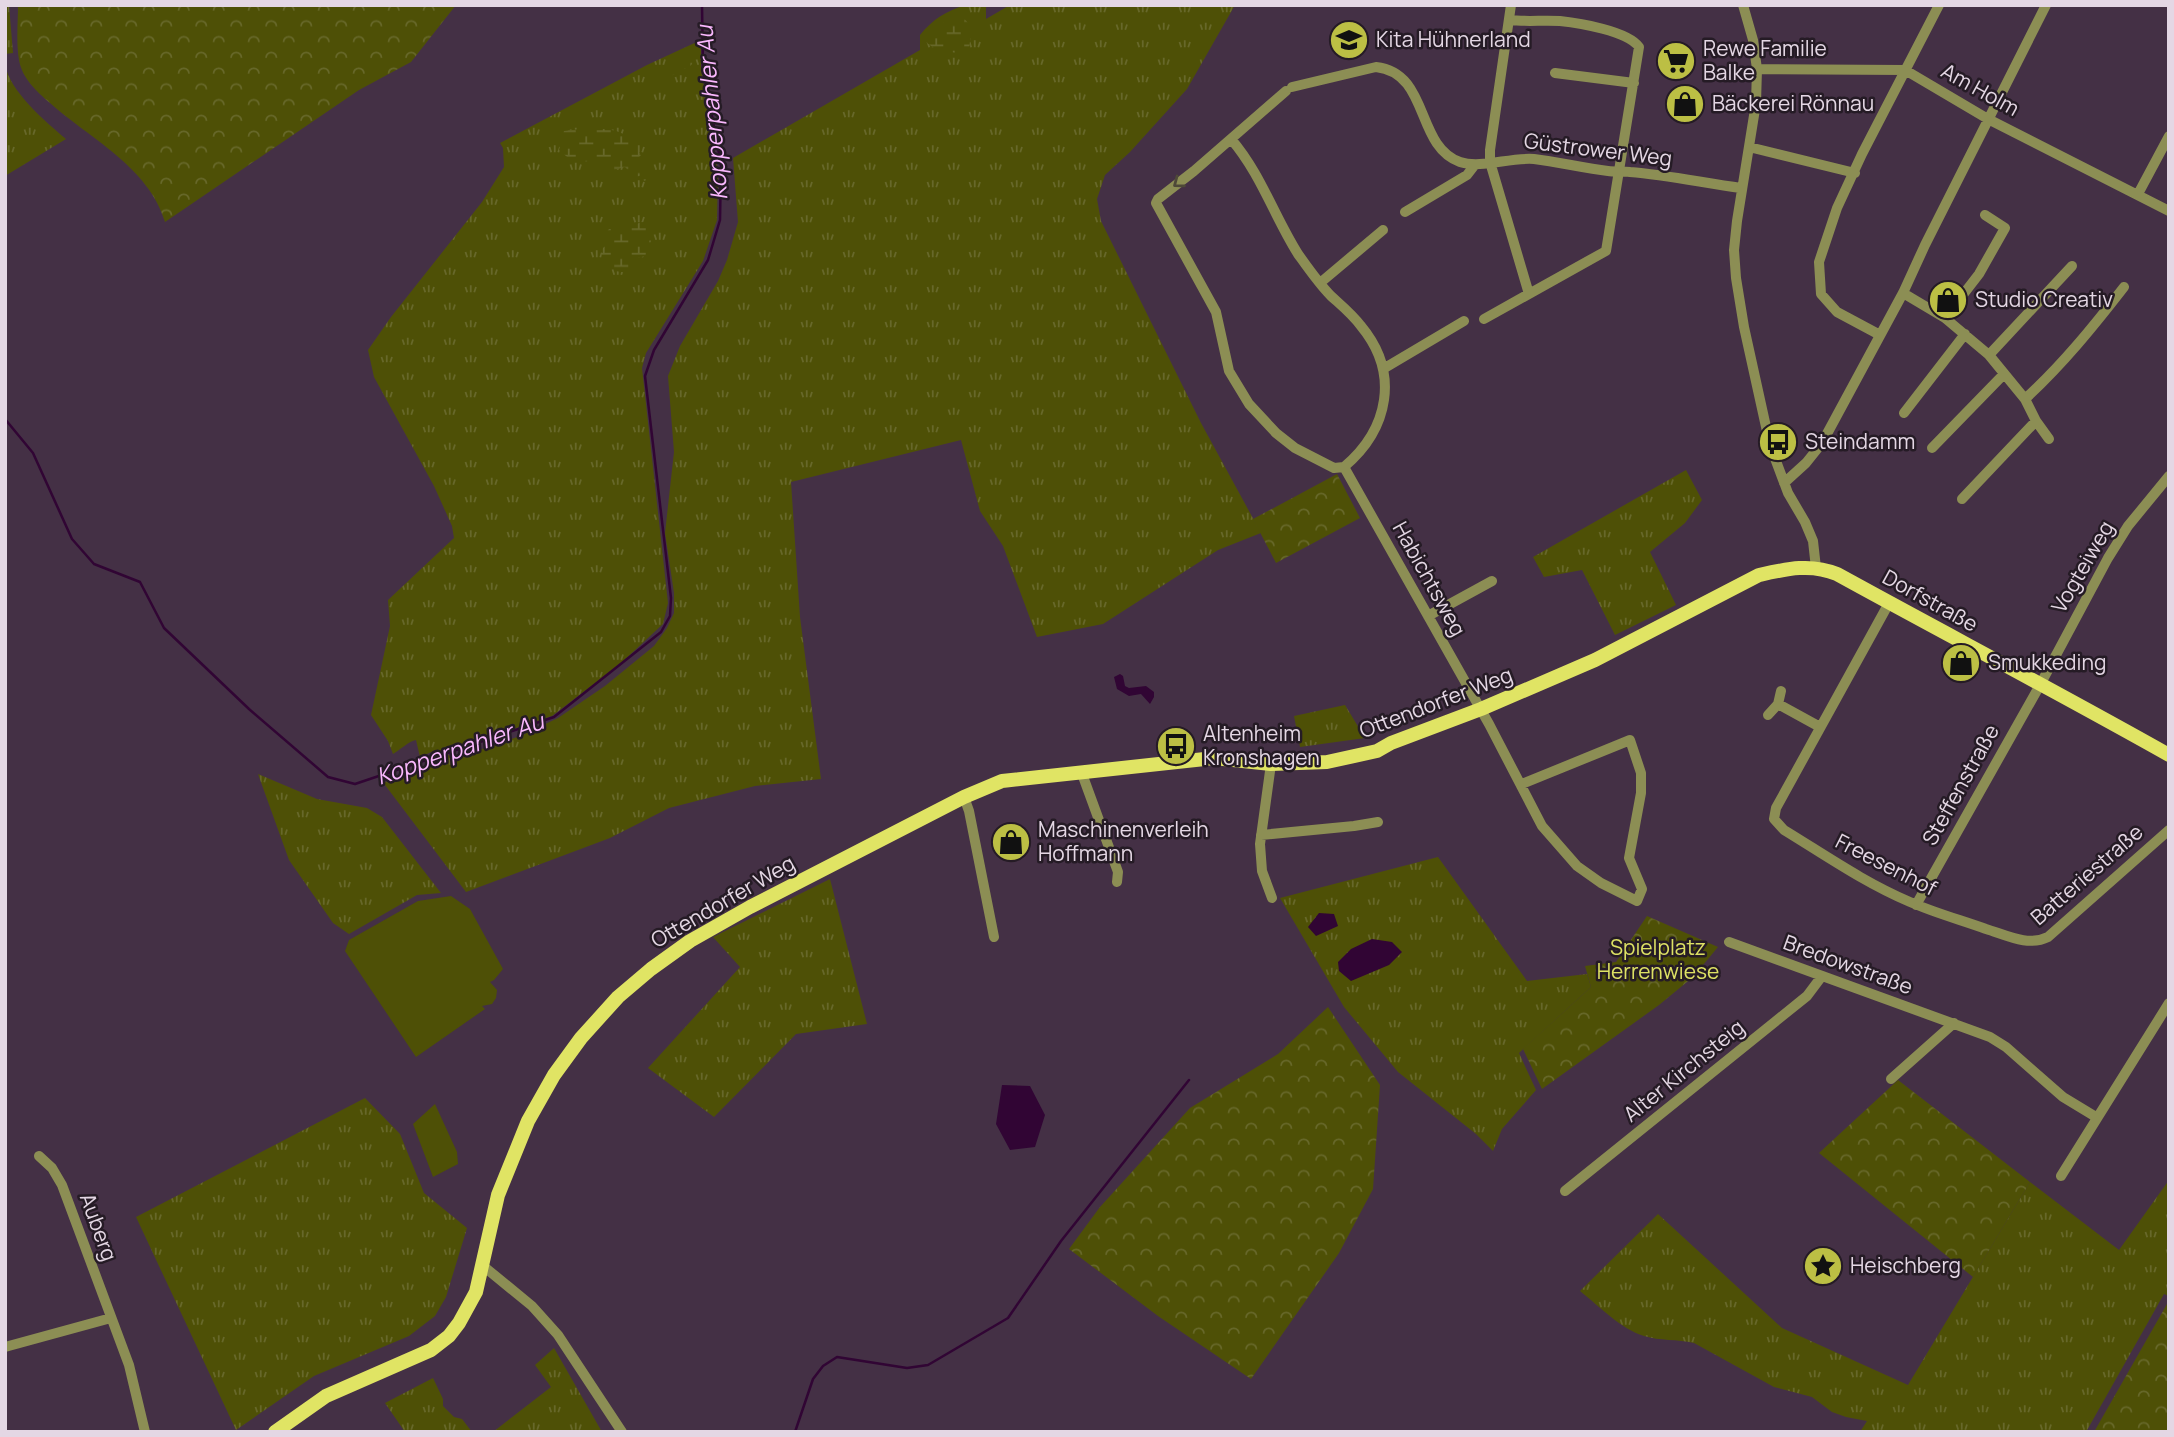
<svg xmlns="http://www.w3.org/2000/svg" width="2174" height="1437" font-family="Manrope,sans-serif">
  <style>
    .grass { fill: url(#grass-tufts) }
    .forest { fill: url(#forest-crowns) }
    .wetland { fill: url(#wetland-marsh) }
    .pitch { fill: #4e5006 }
    .water { fill: #310534 }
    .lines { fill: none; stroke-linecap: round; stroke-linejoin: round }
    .stream { stroke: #310534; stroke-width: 2.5 }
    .minor { stroke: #8c8e54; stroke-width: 10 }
    .major { stroke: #e0e464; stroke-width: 14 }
    .oneway { stroke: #4e4938 }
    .labels { text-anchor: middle; stroke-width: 5; stroke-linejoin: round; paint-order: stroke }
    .poi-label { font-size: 21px; fill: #e4d7e4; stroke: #251b25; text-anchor: start }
    .street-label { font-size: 21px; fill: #e4d7e4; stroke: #251b25 }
    .park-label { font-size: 21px; fill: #dde164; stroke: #251b25 }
    .water-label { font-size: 23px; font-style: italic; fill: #fab8fe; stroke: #251b25 }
  </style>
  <defs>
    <pattern id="grass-tufts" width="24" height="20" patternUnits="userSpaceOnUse" patternTransform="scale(1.75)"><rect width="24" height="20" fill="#4e5006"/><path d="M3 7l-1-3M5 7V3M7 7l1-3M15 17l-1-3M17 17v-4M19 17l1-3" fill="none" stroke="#67682a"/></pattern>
    <pattern id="forest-crowns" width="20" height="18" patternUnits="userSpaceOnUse" patternTransform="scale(1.75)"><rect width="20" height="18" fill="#4e5006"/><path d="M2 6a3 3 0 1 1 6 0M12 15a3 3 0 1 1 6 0" fill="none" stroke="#67682a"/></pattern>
    <pattern id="wetland-marsh" width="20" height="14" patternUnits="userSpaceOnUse" patternTransform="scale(1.75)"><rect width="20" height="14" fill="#4e5006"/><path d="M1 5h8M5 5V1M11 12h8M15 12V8" fill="none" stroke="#67682a"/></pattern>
  </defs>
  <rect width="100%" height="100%" fill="#443045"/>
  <path class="grass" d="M5 5H9L13 53 5 54Z
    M966 5 986 6V19L1010 5H1235L1187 89 1130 152 1105 175 1097 199 1101 221 1201 423 1261 533 1218 550 1103 624 1037 637 1003 546 980 511 961 440 791 482 800 617 821 779 755 786 669 808 610 838 466 892 385 785V782L419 769 444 763 443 757 449 755 451 759 456 758 520 736 558 718 605 686 654 646 667 628 674 613V593L665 533 674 452 668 376 680 346 718 281 727 260 738 222 733 158 920 50V35C933 19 946 11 966 5Z
    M701 40V68L718 172 717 220 703 261 646 353 642 368 668 603 663 624 620 664 552 716 457 748 454 746 440 753 436 750 420 757 416 740C409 741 400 750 393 754L388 741 371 715 390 626 388 600 454 538 452 526 434 486 374 377 368 350 391 317 482 202 504 167 503 148 500 143 647 65Z
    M5 64C9 91 46 122 66 139L5 176Z
    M1686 470 1702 500 1685 523 1650 552 1676 605 1615 635 1582 570 1544 577 1533 557Z
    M1345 705 1365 738 1300 747 1294 716Z
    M258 774 317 799 367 808 382 817 441 893 417 895 349 934 333 923 289 860Z
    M1438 857 1527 981 1587 974 1591 987 1519 1053 1536 1090 1502 1129 1493 1151 1476 1134 1398 1072 1344 1007 1280 898Z
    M830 879 867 1024 796 1034 714 1117 648 1068 740 967 713 937Z
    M365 1098 400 1134 424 1193 467 1228 446 1297 435 1316 409 1336 314 1376 236 1430 136 1217Z
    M2169 1180V1296L2164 1294 2086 1432H1860L1867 1421 1846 1417 1832 1412 1812 1397 1774 1387 1694 1343C1677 1339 1660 1341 1644 1336 1621 1329 1599 1306 1580 1291L1658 1214 1782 1328 1908 1385 2030 1182 2119 1250Z
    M554 1348 602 1432H493L551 1387 535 1365Z
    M433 1378 443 1399V1406L454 1417 462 1419 472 1432H405L385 1403Z"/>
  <path class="forest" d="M18 5H456L411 62 359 90 165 222C149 167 89 138 50 103 36 91 22 78 19 60 16 43 18 22 18 5Z
    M1337 474 1360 518 1276 563 1253 519Z
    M1647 916 1718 947 1693 977 1659 1005 1542 1089 1523 1049 1591 987 1585 966 1616 962Z
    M1328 1007 1380 1085 1373 1189 1339 1253 1251 1379 1158 1316 1069 1249 1100 1207 1190 1108 1278 1054Z
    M1898 1080 2030 1182 1973 1277 1819 1153Z
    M2167 1304 2169 1305V1432H2094Z"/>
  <path class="wetland" d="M952 18H964L972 28 969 48 964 54 937 50 927 43C930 29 940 24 952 18Z
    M694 58 695 61 690 66 619 104Z
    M588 128C616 130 626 128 641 155L634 162 636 169 648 168 649 173 656 177 644 181 643 175 635 177 625 167 611 171 594 161 573 162 559 150 564 131Z
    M654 220 649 253 642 257 626 260 629 265 628 273 615 271 610 261 602 257 601 251 609 240 604 236 609 229H620L622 231 639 223Z"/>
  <path class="pitch" d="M451 896 470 909 503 969 494 980 490 982 497 990 496 998 492 1004 482 1006 485 1009 416 1057 345 951 349 940 418 901Z
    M435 1104 457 1152 458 1164 433 1177 413 1124Z"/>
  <path class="water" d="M1120 674 1123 676 1125 686 1129 688 1146 686 1154 692V697L1150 704 1141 694 1129 696 1117 689 1114 677Z
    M1319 913 1334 914 1338 926 1316 936 1308 927Z
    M1372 939 1392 942 1402 952 1389 965 1351 981 1339 971 1338 962 1351 949Z
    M1002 1085 1030 1086 1045 1115 1035 1147 1010 1150 996 1124Z"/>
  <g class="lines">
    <path class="stream" d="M5 419 33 453 72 539 94 564 140 582 164 628 249 709 328 777 355 784 554 717 661 632 670 616 671 598 645 376 654 350 708 260 720 220 721 164 703 68 702 5
      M795 1432 813 1379 823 1366 837 1357 907 1368 928 1365 1008 1318 1061 1241 1189 1080"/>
    <path class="minor" d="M1511 5 1490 150V162L1529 294
      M1743 5 1753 40 1757 69 1756 103 1737 221 1734 250 1736 278 1744 327 1770 445 1788 493 1805 522 1813 541 1816 568
      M1757 69 1905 70 1988 119 2169 211
      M1555 73 1634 83
      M1292 87 1376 67C1430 73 1415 146 1460 162 1481 169 1510 157 1534 159 1559 162 1583 168 1608 171 1615 172 1623 171 1630 172 1667 175 1704 183 1741 188
      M1286 91 1194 171 1158 199 1156 203 1216 312 1229 371 1249 404 1276 433 1295 448 1334 468 1344 467
      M1231 139C1261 174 1274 216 1298 254 1308 268 1319 284 1331 296 1342 306 1352 314 1361 326 1400 373 1389 429 1344 467
      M1749 147 1855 173
      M2138 194 2169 136
      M1405 212 1467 175 1474 166
      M1320 283 1383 230
      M1903 293 1945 318 1989 355 2025 399 2036 421 2049 439
      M1945 318 1979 274 2005 228 1985 215
      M1484 319 1606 251 1639 47C1628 31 1579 23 1560 21 1543 20 1526 22 1509 20
      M1880 335 1837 312 1821 294 1819 262 1837 208 1862 154 1939 5
      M1989 355 2072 266
      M1383 369 1464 321
      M2025 399C2062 365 2093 327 2124 287
      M1904 413 1965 334
      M1932 448 2004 374
      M1344 467 1489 724 1542 826 1577 866 1601 883 1637 901 1642 889 1629 858 1641 793V773L1630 740 1522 784
      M1784 483 1806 463 1822 443 1903 293 1925 245 2046 5
      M1962 499 2036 421
      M1889 603 1776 808 1774 819 1784 830C1825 855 1865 883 1910 902 1935 913 1961 920 1986 929 2006 935 2028 947 2048 937L2169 830
      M1428 616 1492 581
      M1778 704 1820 727
      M1768 715 1778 704 1781 691
      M1271 764 1260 844 1262 871 1272 898
      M1081 771 1118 872 1117 882
      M964 797 969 811 994 937
      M1261 835 1354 826 1378 822
      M1916 905 2040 685 2108 558 2128 526 2169 476
      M1729 942 1990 1037 2006 1047 2063 1097 2096 1117
      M1891 1079 1954 1023
      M39 1156 52 1168 62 1185 129 1365 145 1432
      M2061 1176 2169 1003
      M1565 1191 1807 996 1822 976
      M482 1265 532 1306 558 1335 622 1432
      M5 1347 111 1318"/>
    <path class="major" d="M275 1432 326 1396 431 1350 449 1336 459 1323 476 1292 498 1195 528 1121 554 1075 581 1038 618 997 651 969 690 941 750 907 964 797 1002 781 1214 758 1271 764 1327 762 1377 751 1391 743 1481 709 1595 660 1759 575C1786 569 1811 563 1837 574 1948 635 2059 693 2169 755"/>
  </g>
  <defs><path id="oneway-chevron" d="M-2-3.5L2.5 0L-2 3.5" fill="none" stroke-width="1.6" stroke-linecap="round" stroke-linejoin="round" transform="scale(1.75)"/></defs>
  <use class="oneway" href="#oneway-chevron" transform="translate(1178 183) rotate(143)"/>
  <defs>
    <g id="school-disc" transform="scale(2.0125)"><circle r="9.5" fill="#bcbf44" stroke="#251b25"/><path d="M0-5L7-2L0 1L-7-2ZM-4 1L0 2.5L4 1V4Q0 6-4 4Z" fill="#111"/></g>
    <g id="supermarket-disc" transform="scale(2.0125)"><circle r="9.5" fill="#bcbf44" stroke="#251b25"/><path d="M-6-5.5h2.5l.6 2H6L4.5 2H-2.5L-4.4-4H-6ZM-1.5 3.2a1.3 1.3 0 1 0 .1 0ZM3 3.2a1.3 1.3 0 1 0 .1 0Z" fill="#111"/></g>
    <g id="shop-disc" transform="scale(2.0125)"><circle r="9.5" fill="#bcbf44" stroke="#251b25"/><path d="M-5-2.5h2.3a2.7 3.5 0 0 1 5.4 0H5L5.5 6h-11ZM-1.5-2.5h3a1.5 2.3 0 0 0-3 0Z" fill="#111"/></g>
    <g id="bus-disc" transform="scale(2.0125)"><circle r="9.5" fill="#bcbf44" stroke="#251b25"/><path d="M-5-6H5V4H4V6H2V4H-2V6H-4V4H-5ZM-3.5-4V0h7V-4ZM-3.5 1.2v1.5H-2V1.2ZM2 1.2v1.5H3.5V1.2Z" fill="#111"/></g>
    <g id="sight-disc" transform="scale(2.0125)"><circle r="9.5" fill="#bcbf44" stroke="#251b25"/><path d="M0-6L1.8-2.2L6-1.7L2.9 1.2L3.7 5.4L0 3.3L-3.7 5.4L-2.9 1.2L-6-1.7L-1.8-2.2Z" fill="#111"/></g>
  </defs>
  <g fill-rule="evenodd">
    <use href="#school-disc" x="1349" y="40"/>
    <use href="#supermarket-disc" x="1676" y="61"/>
    <use href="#shop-disc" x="1685" y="104"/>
    <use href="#shop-disc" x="1948" y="300"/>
    <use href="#bus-disc" x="1778" y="442"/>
    <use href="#shop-disc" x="1961" y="663"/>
    <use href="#bus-disc" x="1176" y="746"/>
    <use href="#shop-disc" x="1011" y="842"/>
    <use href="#sight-disc" x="1823" y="1266"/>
  </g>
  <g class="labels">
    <g class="poi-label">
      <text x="1376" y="47">Kita Hühnerland</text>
      <text x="1703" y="56">Rewe Familie<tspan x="1703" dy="24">Balke</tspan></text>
      <text x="1712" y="111">Bäckerei Rönnau</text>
      <text x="1975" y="307">Studio Creativ</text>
      <text x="1805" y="449">Steindamm</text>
      <text x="1988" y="670">Smukkeding</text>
      <text x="1203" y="741">Altenheim<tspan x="1203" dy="24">Kronshagen</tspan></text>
      <text x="1038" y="837">Maschinenverleih<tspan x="1038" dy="24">Hoffmann</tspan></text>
      <text x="1850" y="1273">Heischberg</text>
    </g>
    <g class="street-label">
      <text transform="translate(1980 90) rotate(29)" y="7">Am Holm</text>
      <text transform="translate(1598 150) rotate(7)" y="7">Güstrower Weg</text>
      <text transform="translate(2083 567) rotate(-60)" y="7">Vogteiweg</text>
      <text transform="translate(1429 579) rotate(61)" y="7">Habichtsweg</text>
      <text transform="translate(1930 601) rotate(29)" y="7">Dorfstraße</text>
      <text transform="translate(1436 703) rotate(-21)" y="7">Ottendorfer Weg</text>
      <text transform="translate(1961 785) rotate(-61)" y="7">Steffenstraße</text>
      <text transform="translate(1886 865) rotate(27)" y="7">Freesenhof</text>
      <text transform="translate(2087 875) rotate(-41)" y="7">Batteriestraße</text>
      <text transform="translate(723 902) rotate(-30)" y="7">Ottendorfer Weg</text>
      <text transform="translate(1848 965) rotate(20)" y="7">Bredowstraße</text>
      <text transform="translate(1684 1071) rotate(-39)" y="7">Alter Kirchsteig</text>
      <text transform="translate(98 1227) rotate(70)" y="7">Auberg</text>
    </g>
    <g class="park-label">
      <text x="1658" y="955">Spielplatz<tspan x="1658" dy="24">Herrenwiese</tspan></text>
    </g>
    <g class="water-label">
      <text transform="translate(712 113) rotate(-95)" y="8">Kopperpahler Au</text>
      <text transform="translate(460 749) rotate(-19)" y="8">Kopperpahler Au</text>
    </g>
  </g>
  <rect width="2174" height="1437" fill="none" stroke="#e4d7e4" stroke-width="14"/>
</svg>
